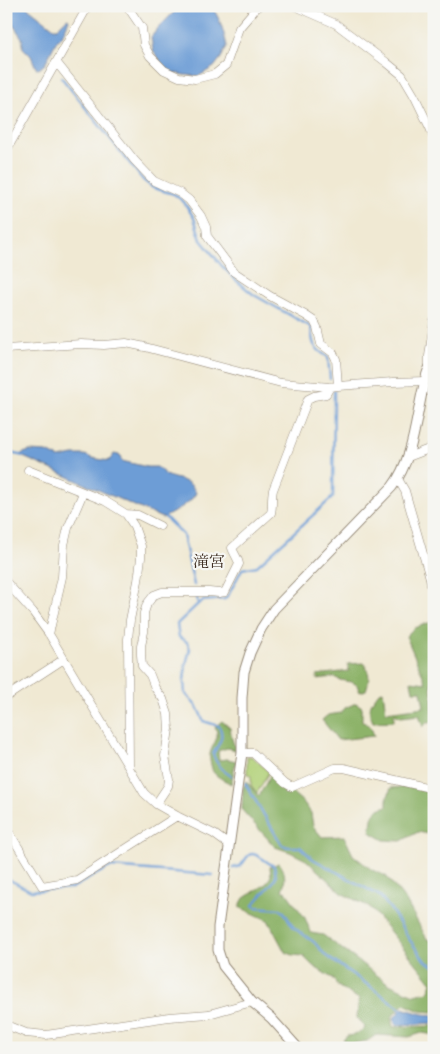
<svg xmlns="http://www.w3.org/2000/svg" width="440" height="1054" font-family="'Libre Caslon Text','Noto Serif JP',serif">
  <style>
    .green { fill: #b2d179; stroke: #767e4c }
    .forest { fill: #8db369; stroke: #646e44 }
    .water { fill: #6d9dd6; stroke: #54647a }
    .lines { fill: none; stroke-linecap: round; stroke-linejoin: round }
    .stream { stroke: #6d9dd6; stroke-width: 2.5 }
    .minor-casing { stroke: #968a78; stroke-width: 9 }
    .tertiary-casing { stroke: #968a78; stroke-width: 11 }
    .minor { stroke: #fff; stroke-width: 8 }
    .tertiary { stroke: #fff; stroke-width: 9 }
    .labels { text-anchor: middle; stroke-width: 4.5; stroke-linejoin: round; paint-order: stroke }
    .quarter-label { font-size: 16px; fill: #3b2a1e; stroke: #f6f6f2 }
  </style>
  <rect width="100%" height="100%" fill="#f6f6f2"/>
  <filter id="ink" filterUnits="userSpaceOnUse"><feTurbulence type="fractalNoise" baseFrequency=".02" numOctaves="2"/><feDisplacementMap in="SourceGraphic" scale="10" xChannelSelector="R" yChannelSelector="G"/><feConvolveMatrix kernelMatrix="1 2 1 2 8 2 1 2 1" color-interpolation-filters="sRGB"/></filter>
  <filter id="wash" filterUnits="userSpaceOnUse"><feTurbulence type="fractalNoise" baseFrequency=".0096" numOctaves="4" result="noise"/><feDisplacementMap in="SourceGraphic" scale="20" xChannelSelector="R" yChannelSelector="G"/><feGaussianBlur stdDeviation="1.12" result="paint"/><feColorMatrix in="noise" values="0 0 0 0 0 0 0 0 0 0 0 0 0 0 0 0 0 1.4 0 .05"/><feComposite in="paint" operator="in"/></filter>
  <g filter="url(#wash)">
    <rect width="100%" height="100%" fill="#f0e9d3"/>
    <path class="green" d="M247 756 253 757 269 772 257 793 251 785V776L247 774Z"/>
    <path class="forest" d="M434 621V681L431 682 434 722H427L423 727 419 715 401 717 394 714V721L373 722C367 708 370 704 379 692L383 691 386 712 424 707 421 691H413L411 681 426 683 406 636 414 628Z
      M364 663C370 674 370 678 366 690L360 692 357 685 352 682 340 680 334 677 317 679V675L349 671 348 664Z
      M356 703 362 707V721L371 727 374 736 338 740 322 720 328 715 341 713 345 708Z
      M222 721 230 728 232 739 236 750 227 748 218 751 219 760 227 759 236 761 231 784C226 781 217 777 214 773 212 771 212 768 211 765 205 746 223 742 215 727Z
      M271 774 304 803 311 813 313 826 322 837 344 836 353 855 372 870 386 876 406 901 427 939 434 942V1012L420 1011 404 1004C396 1012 389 1015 393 1027L434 1026V1035L422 1033 409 1037 376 1035 367 1041 350 1044 343 1040 347 1036C355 1035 359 1034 365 1027L357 1018 359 999 339 987 332 978 313 966 303 956 293 955 285 952 268 920 239 907 244 898 266 884 271 876 270 867 279 863C286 871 286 881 282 890L286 892 305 918 311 933 323 935 389 984 414 995 428 992 432 983 370 907 343 894 306 860 290 852 275 847 242 810 243 788 246 781 259 796Z
      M406 787 420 788 428 793 427 822 434 825V835L418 832 401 841 384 840 370 832C373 816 370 811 387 806V799L391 788Z"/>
    <path class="water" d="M6 6H26L54 28H57L66 19 68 18 69 20 62 36 56 42 45 64 39 69 36 68 31 56 23 48 22 38 6 14Z
      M180 6H211C220 17 224 33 227 46L221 58 214 67 199 76 184 75 170 72 160 61 153 51 151 37 159 27Z
      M29 451 47 452 59 458 73 455H85L92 458 109 461 114 454 119 455 122 461 147 467H157C160 469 163 473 166 475 178 481 190 478 196 493 191 503 172 514 162 518L21 456V454Z
      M402 1008 422 1014 434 1015V1023L398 1025 395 1023 394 1018Z"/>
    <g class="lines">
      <path class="stream" d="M431 6 434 11
        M61 77 143 180 153 188 174 194 184 202 194 218 201 240 222 266 237 281 254 295 311 327C312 344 313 348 328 357L330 379
        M6 453H10L24 456
        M163 515 183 535 194 585
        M197 598 198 604 177 624 179 637 187 642 190 649 186 664 184 681 185 693 197 707 201 715 203 721 219 726C225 738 219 743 213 754 216 764 223 771 231 776
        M198 604 203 601 225 599 229 594 242 569 257 566 333 497 334 391
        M245 783 282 845 288 847H300L313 859 380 896 392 911 409 939 425 961 434 966
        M233 868C236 867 239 867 241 865 246 861 247 851 256 855 262 857 267 863 274 866L276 876 274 881 253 905 255 907 280 909 284 912 294 928 314 942 326 956 371 987 402 1010
        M6 878 31 891 72 888 110 867 213 875"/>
    </g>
  </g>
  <g filter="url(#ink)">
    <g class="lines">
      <g class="minor-casing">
        <path id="minor" d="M127 6 142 28 144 45 150 56 164 70 179 77 195 79 215 74 226 65 239 28 258 6
          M295 6 336 24 386 62 402 75 415 97 430 128 434 139
          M57 63 135 161 154 181 180 193 189 200 201 216 206 227 207 236 234 272 270 296 305 315 314 321 317 327 321 344 333 353 336 359 338 386
          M6 151 88 6
          M6 349 81 344 104 345 126 343 145 347 281 383 330 387 338 386 393 382 425 381
          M429 366V356L434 321
          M408 457 434 447
          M28 470 105 501 126 514 134 526 141 546V558L138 581 130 620 128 639 129 767
          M398 479 405 491 430 578 432 592 434 599
          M126 514 138 515 160 526
          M6 582 33 612 49 634 144 793 156 804 177 816 214 834 229 845
          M49 634 62 577 64 545 68 528 83 493
          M6 697 64 659
          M242 753H253L285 783 292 787 335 768H344L434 789
          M156 804 168 786 169 779 165 756 169 729 168 714 163 699 155 688 150 675 142 666 141 655V646L144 632V613L147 604 154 595 162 592H209L219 593 225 592 239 564C238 558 234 554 232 548L271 513C273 505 271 498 273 490L308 399 314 396 326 394 330 387
          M6 827 42 886 77 880 177 816
          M6 1025 26 1033 46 1035 169 1017 209 1014 252 1002"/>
      </g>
      <g class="tertiary-casing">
        <path id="tertiary" d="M298 1048 271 1018 252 1002 223 966 218 950V927L242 753V698L244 672 250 653 261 629 274 609 392 487C412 461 415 425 422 393 425 382 426 370 434 360"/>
      </g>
      <use href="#minor" class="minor"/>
      <use href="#tertiary" class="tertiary"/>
    </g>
  </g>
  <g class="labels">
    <g class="quarter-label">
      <text x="209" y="567">滝宮</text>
    </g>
  </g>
  <rect width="440" height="1054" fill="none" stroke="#f6f6f2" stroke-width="25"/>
</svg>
